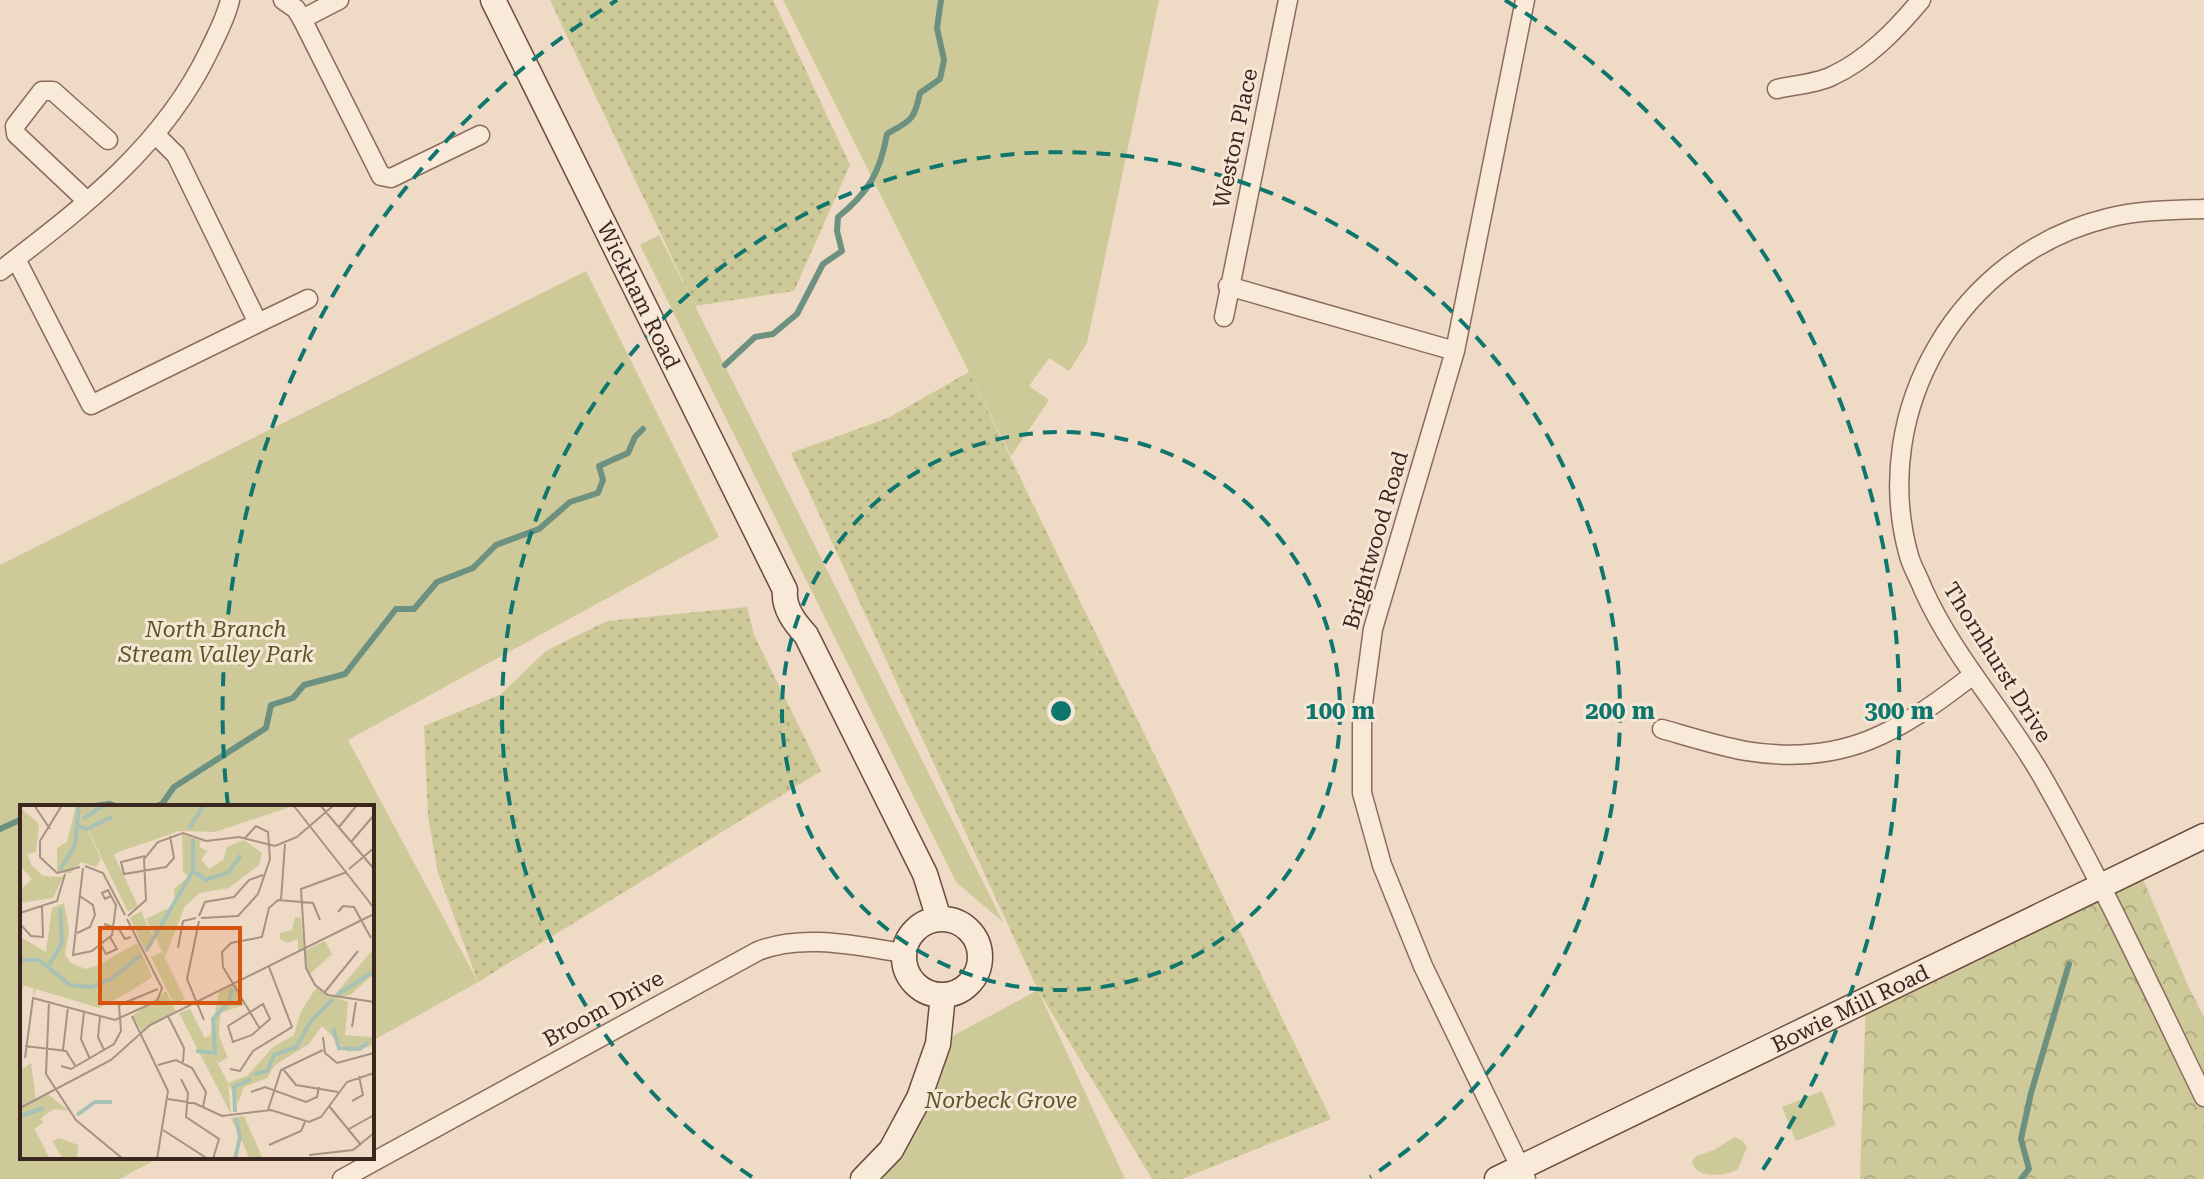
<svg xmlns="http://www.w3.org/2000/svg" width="2204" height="1179" font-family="'Roboto Serif',serif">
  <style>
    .grass { fill: url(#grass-dots) }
    .forest { fill: url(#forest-crowns) }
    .green { fill: #cec999 }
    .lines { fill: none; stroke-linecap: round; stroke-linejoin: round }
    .stream { stroke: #6d9181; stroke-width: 6 }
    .street-casing { stroke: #8b6b5b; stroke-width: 21 }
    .secondary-casing { stroke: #6c4c3e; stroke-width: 27 }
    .street { stroke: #f9e9d9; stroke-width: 18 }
    .secondary { stroke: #f9e9d9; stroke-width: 24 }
    .ring { fill: none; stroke: #0f766e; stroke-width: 4; stroke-dasharray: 14 10 }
    .labels { text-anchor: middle; stroke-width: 6; stroke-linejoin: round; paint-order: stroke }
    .street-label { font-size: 22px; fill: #3b271f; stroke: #f6e6d5 }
    .park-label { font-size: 22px; font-style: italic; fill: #555725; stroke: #f6e6d5 }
    .inset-river { fill: none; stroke: #a7c2b5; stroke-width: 4 }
    .inset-road { fill: none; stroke: #a79283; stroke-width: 2 }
    .view { fill: #d7540e; fill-opacity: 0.15; stroke: #d7540e; stroke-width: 4 }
    .inset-edge { fill: none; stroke: #3b271f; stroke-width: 4 }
    .centre { fill: #0f766e; stroke: #f6e6d5; stroke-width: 4 }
    .ring-label { font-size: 24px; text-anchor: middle; font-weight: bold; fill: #0f766e; stroke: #f6e6d5; stroke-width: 6; stroke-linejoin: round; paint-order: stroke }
  </style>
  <defs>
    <pattern id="grass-dots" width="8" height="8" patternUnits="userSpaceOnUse" patternTransform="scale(2)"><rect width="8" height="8" fill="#cec999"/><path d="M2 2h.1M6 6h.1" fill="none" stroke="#b2ad83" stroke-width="1.8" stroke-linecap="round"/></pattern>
    <pattern id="forest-crowns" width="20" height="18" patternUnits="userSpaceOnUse" patternTransform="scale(2)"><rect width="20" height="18" fill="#cec999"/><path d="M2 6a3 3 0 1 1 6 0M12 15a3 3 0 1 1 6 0" fill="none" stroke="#b2ad83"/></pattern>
  </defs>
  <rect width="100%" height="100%" fill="#efdac6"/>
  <path class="grass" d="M550 0H773L850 165 794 291 695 306Z
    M969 372 1331 1119 1182 1179H1152L1038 990 791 453 888 418Z
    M747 607 754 635 821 771 478 982 438 873 428 816 424 726 500 695 546 651 607 621Z"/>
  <path class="forest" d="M2138 867 2189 988 2204 1017V1179H1860L1866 1001Z"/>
  <path class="green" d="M783 0H1159L1087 343 1069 371 1049 358 1029 386 1049 400 1011 456Z
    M659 235 695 306 1003 922 956 882 640 245Z
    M586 271 719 537 348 740 478 982 372 1041V807H22V1157H160L120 1179H0V565Z
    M1038 990 1125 1179H863L938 1044Z
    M1822 1091 1836 1125 1796 1141 1782 1107Z
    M1735 1137 1743 1141 1747 1147 1738 1169C1724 1177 1696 1179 1692 1162L1696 1156 1714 1150Z"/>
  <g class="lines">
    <path class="stream" d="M725 365 755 337 773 334 797 314 823 264 842 251 837 231 838 217C868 193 880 173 887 134 911 120 914 121 920 93L940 79 944 60 937 28 941 0
      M87 807 110 804 118 807
      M153 807 162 804 174 787 266 728 271 705 293 698 304 685 345 674 396 609H414L437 582 473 568 496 545 539 529 570 502 598 493 603 480 599 466 628 453 635 437 643 429
      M0 829 22 819
      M2021 1179 2029 1169 2021 1139 2031 1093 2069 964"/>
    <g class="street-casing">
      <path id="street" d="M283 0 296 9 302 19 381 176 391 178 480 135
        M1525 0 1455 351 1373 629 1362 711V793L1382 865 1423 966 1526 1179
        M302 19 339 0
        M1777 89C1794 85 1816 84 1832 76 1867 60 1896 30 1921 0
        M87 201 16 134 15 126 42 91H53L108 140
        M2204 209C2172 210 2139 210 2108 218 1960 254 1868 410 1909 556 1912 567 1919 578 1923 589 1954 658 2006 713 2043 778 2102 882 2152 990 2204 1097
        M16 259 91 405 258 323 176 155 155 134
        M0 271C82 208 163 147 209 51 217 34 226 18 230 0
        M1228 286 1455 351
        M1224 317 1288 0
        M258 323 308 299
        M1662 729C1690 737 1718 746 1746 751 1844 767 1899 732 1973 675
        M342 1179 758 951C803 933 857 946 904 953"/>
    </g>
    <g class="secondary-casing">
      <path id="secondary" d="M493 0 785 590C783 608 795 623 806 635L925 874 939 919
        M904 957a38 38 0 1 1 76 0a38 38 0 1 1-76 0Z
        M863 1179 891 1150 919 1098 938 1044 943 995
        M1497 1179 2204 836"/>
    </g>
    <use href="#street" class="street"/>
    <use href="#secondary" class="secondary"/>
  </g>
  <g class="ring">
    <circle cx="1061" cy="711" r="279"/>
    <path d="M752 1177A559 559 0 1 1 1370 1177"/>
    <path d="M228 806A838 838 0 0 1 617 0M1505 0A838 838 0 0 1 1760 1174"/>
  </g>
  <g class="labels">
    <g class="street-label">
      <text transform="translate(1235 138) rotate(-78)" y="8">Weston Place</text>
      <text transform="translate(639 295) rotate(64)" y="8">Wickham Road</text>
      <text transform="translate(1375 540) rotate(-74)" y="8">Brightwood Road</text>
      <text transform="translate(1998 662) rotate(58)" y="8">Thornhurst Drive</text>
      <text transform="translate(603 1008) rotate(-29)" y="8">Broom Drive</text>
      <text transform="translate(1850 1008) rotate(-26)" y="8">Bowie Mill Road</text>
    </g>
    <g class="park-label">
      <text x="216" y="637">North Branch<tspan x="216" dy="25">Stream Valley Park</tspan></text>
      <text x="1001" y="1108">Norbeck Grove</text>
    </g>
  </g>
  <g transform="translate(20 805)">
    <rect width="354" height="354" fill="#efdac6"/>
    <path d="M56 0H69L102 44 94 50 118 101 108 107ZM121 106 134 134 131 142 124 143 110 113ZM142 147 165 194 154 199 131 152ZM128 162 132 172 111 186 107 169ZM170 204 208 278 211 309 159 208ZM224 311 243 354H230L211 313Z" fill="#cec999"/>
    <path d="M56 0 81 54 76 62 61 57 51 68H37V43L47 37ZM0 2 19 19 16 47 7 49 12 61 23 71 43 72 33 93 0 98V85L12 74 0 61ZM44 98 49 125 45 150 51 158 65 164 79 160 117 138 128 162 108 169 110 184 85 200 20 184 15 168H10L13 183 3 180 0 196V132L26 147 32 103ZM275 112 281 113 284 146H278V134L267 138 260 134V128L272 125ZM354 143V169L330 190 317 193 328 197 325 230 352 232 354 240 328 247 302 221 289 239 255 260 247 273 224 282 218 298 208 278 227 271 253 242 274 230 281 206 294 186 297 183 313 192ZM216 178 224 200 200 208 199 231 208 253 198 258 185 233 191 230 199 187ZM11 258 16 295 28 289 49 306 34 304 12 319 30 354H0V266ZM39 333 58 340 57 353 43 354 32 336Z" fill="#cec999"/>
    <path d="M69 0H272L273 1 195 27 159 26 93 49ZM162 29 181 36 179 42 188 46 181 54 189 64 203 55 207 42 224 35 242 48 239 60 209 83 180 88 165 101 145 152 126 114 155 100 154 84 168 72 163 66ZM0 132 32 152 68 165 118 140 126 157 103 170 111 186 79 203 16 184 14 191 13 183 3 180 0 199ZM305 136 312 149 289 170 284 146ZM146 186 156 207 122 226 112 211ZM13 299 23 318 11 326 18 337 0 354V305Z" fill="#cec999"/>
    <path class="inset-river" d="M63 14 84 0M58 21 66 24 92 12M169 24 184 0M173 34V66M40 65 55 40 59 0M126 146 173 66 186 75 209 67 221 50M0 155H19L50 180 71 182 91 174 121 150M29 160 42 138 40 103M317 190 354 166M313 223 319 243 340 244 348 237M176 246 195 248 193 214 209 197 212 184M234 269 247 266 254 250 276 242 291 216 313 194M215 307 214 282 231 274M57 310 75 297H92M0 311 24 303M215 354 220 332 216 313"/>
    <path class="inset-road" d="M14 0 30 24M42 0 20 36V52L37 68 60 62M300 0 354 64M274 1 354 103M319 22 337 0M331 37 354 10M125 51 101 57 104 69 146 62 154 53 150 31M65 61 83 68 105 110M63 63 53 150 72 146 92 130 96 100 91 91 88 85 82 88 85 94 91 91M329 64 354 43M327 67 281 84 286 163 295 180 308 190 354 197M261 95 265 39M318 107 323 101 334 102 351 133M0 108 37 96 45 69M108 111 126 95 124 54 138 37 163 28 186 36 219 32 255 41 277 32 314 0M179 111 185 97 214 92 229 75 243 70M181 113 218 111 238 89 250 54 248 27 236 21 225 33M179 116 167 174 184 215M0 119 11 131 23 132 22 101M84 119 99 124 105 134 111 132M57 128 70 122 75 110 73 100 60 91M81 140 86 149 97 144 90 132M158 143 163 116 176 113M304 188 338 146M29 196 26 269 56 315 103 354M243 199 250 214 232 230 213 237 208 221ZM354 200V271M64 207 61 234 70 254M112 211 148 286 137 354M148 211 164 243 163 257M80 212 78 232 84 245M332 222 336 197M240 224 203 162 202 147 211 138 242 132 249 103 258 95 293 98 300 115M303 232 305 248 317 258 354 248M5 241 46 246 56 262M43 245 48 202M5 253 13 193 95 215 137 196 142 183 107 114M138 260 156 255 172 263 186 287 183 302M41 261 51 264 94 239 101 226 99 200 138 184M210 264 220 266 233 246 272 222 249 162M263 264 276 280 318 287M161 274 168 288 166 312 199 334 193 354M231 287 245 282 286 297 297 292 299 282M148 294 174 298 202 311 251 305 289 317 301 312 327 277 354 268M332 296 343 290 339 271M309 301 341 340M0 303 91 255 130 220 354 109M248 305 261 265 303 245M329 324 354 310M143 325 188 354M249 340 281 326 285 317M289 350 333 345 354 328"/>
    <path class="view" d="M80 123H220V198H80Z"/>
    <rect width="354" height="354" class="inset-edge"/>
  </g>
  <circle cx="1061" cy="711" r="12" class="centre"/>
  <g class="ring-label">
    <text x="1340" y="719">100 m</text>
    <text x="1620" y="719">200 m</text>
    <text x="1899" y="719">300 m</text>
  </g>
</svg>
